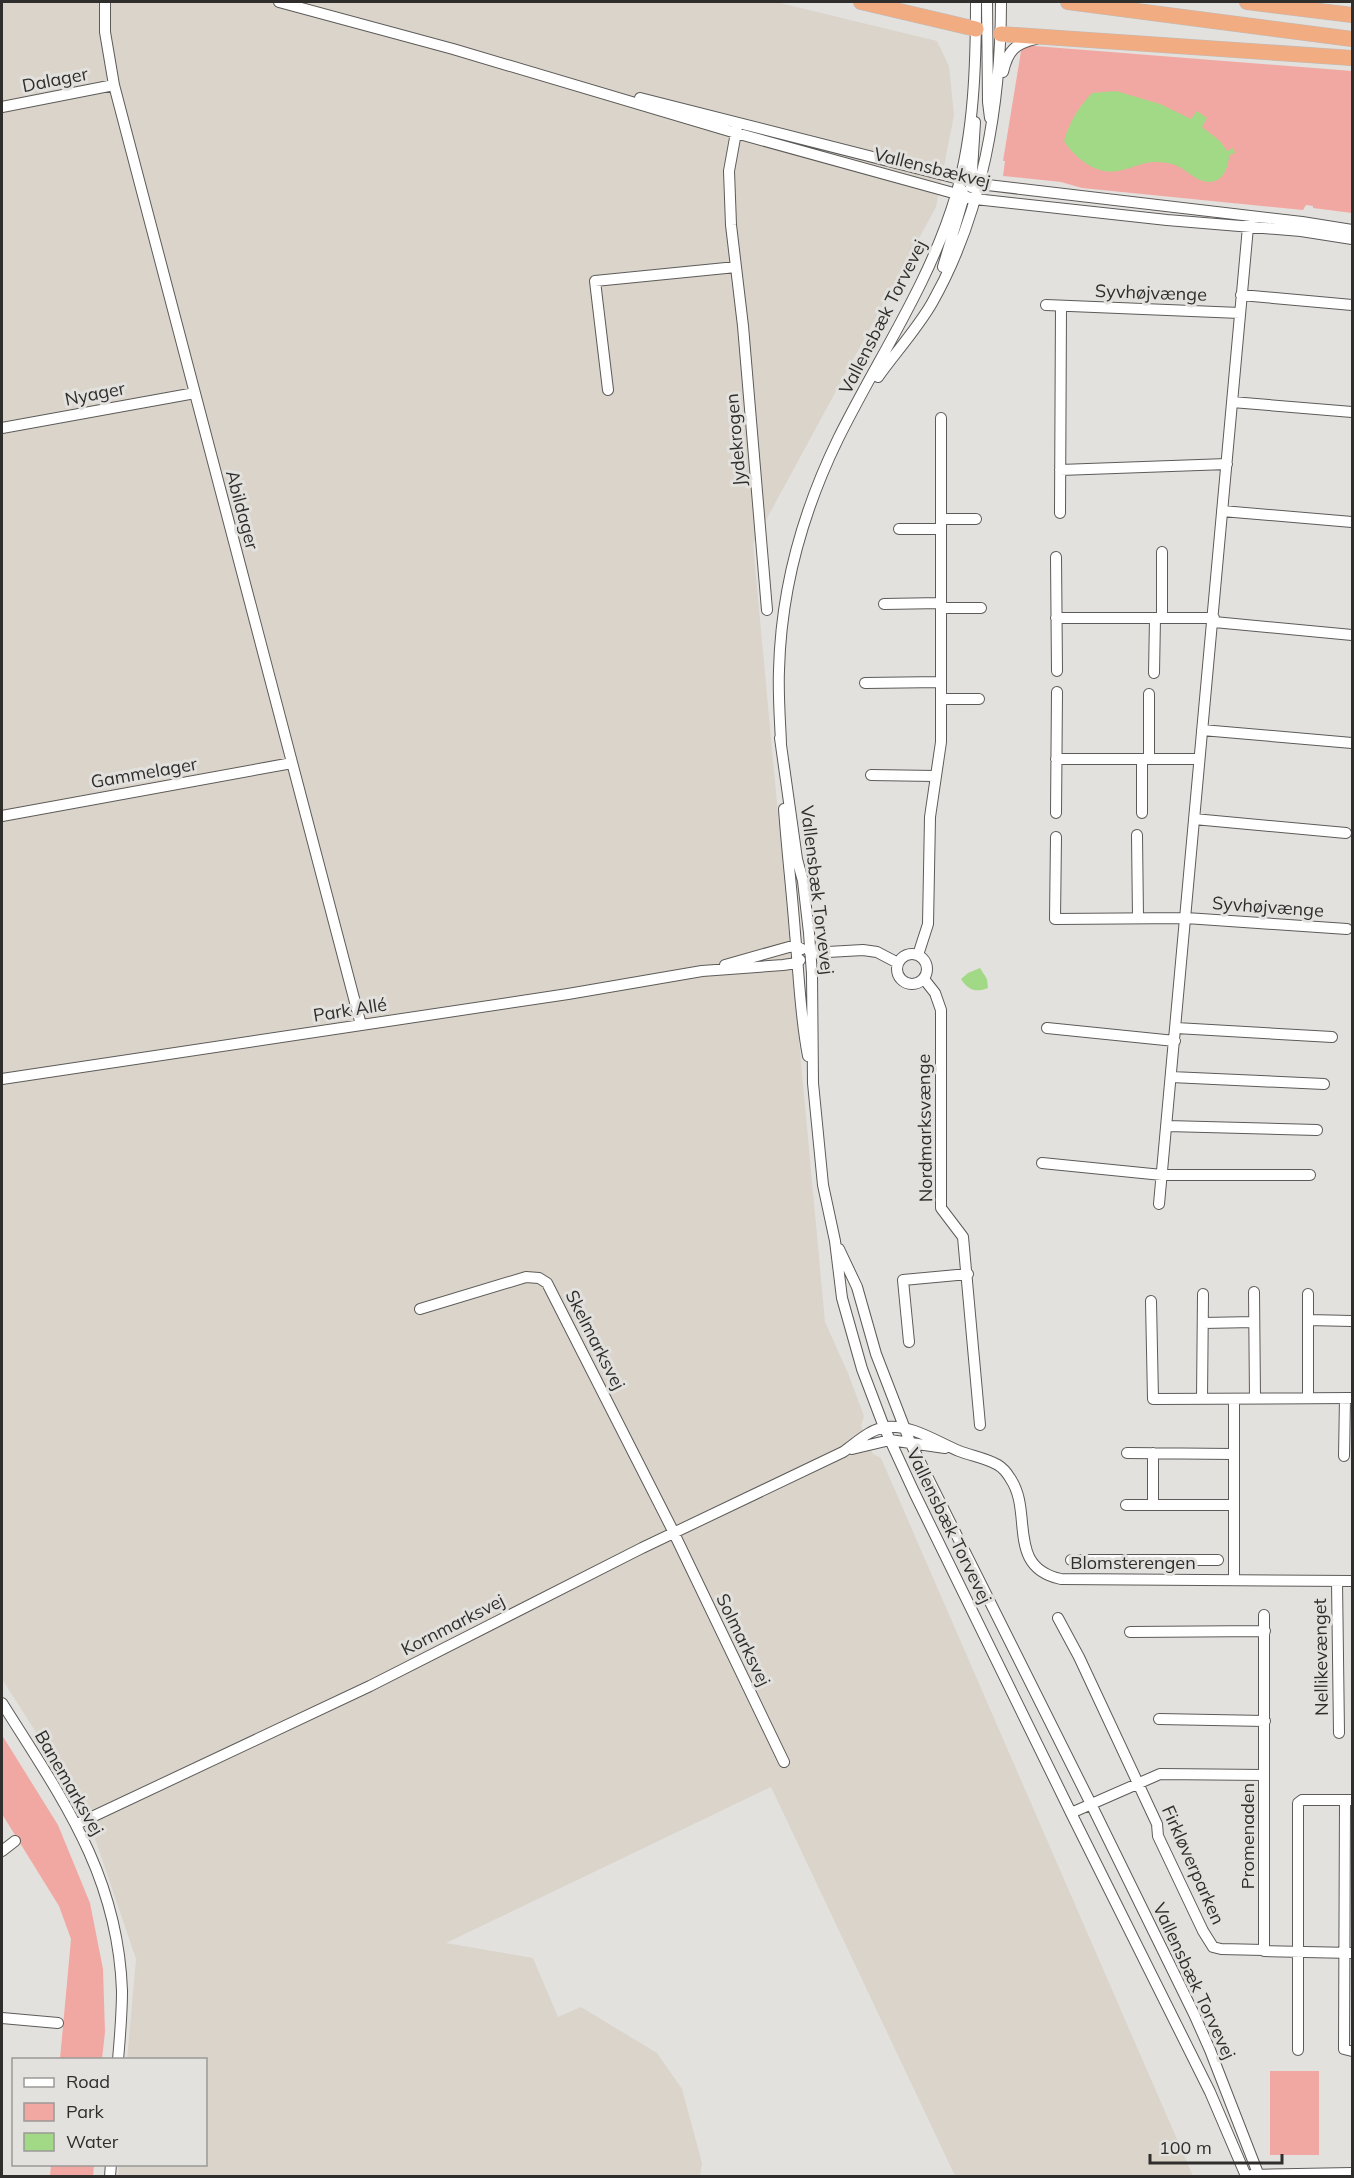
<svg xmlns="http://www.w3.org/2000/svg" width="1354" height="2178" font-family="Mulish,sans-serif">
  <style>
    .built { fill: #dad4ca }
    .green { fill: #f2a8a2 }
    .water { fill: #a1d986 }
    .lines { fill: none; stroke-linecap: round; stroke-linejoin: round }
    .minor-casing { stroke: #5d5b59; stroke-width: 12 }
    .highway-casing { stroke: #bcbcbc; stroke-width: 16 }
    .minor { stroke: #fff; stroke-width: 10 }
    .highway { stroke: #f1ac81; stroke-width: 15 }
    .labels { text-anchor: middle; stroke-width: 6; stroke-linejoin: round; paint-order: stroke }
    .street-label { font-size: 18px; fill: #2f2e2d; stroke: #e3e1de }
  </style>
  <rect width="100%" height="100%" fill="#e3e1de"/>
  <path class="built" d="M2 2H776L937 41 949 66 954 115 936 207 753 544 825 1322 848 1373 864 1416 861 1426 873 1454 881 1458 1193 2176H955L771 1787 446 1943 533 1958 558 2017 581 2007 657 2053 682 2089 702 2163 700 2176H118L119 2165 206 2164V2060L127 2059 136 1959 85 1809 2 1679Z"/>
  <path class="green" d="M1022 45 1352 71V213L1313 208V206L1306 205 1303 210 1082 188 1061 182 1003 176 1005 161H1003Z
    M2 1735 58 1825 90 1903 103 1969 105 2032 102 2059H60L71 1939 59 1906 2 1814Z
    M1270 2071H1319V2155H1270Z
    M51 2165H94L93 2176H50Z"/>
  <path class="water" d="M1116 91 1160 104 1191 119 1197 111 1207 118 1202 127 1220 141 1227 151 1233 148 1235 153 1229 155C1229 167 1223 182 1209 182 1195 182 1185 167 1172 164 1144 158 1141 167 1117 171 1096 175 1075 158 1064 141 1070 121 1078 108 1092 93Z
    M980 968 987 979 988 988C976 993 968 990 961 979L968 973Z"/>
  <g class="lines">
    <g class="minor-casing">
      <path id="minor" d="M105 2V32L114 85 361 1025
        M279 2 453 49 736 133 975 199 1167 220 1301 231 1352 239
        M987 2 988 102 990 118
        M1003 72C1008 50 1015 44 1036 39
        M640 98 979 184 1302 222 1352 230
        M2 107 114 85
        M737 127 729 171 731 225 743 326 767 610
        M971 187 975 122
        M943 267 964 196 962 190
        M1241 295 1352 305
        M1046 305 1240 313
        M878 377C895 353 917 329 932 303 983 213 1001 103 1001 2
        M608 390 595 281 736 267
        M1232 402 1352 412
        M2 428 195 393
        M1060 470 1227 464
        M1222 511 1352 522
        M1060 513 1061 306
        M941 519H976
        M899 529H941
        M1162 552V618
        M1056 557 1057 671
        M884 604 941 603
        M941 608H981
        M1056 618H1214
        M1214 622 1352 635
        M1154 673 1155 618
        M865 683 941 682
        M1149 694V759
        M941 699H979
        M1202 730 1352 743
        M780 738 797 859 803 881 809 933 812 974 813 1083 823 1185 835 1241 842 1298 862 1369 884 1427 914 1492 1071 1813 1210 2092 1246 2176
        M781 743C780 719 778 695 779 670 781 590 803 511 838 439 878 358 930 283 956 195 974 134 976 64 976 2
        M1056 759H1199
        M1142 759V813
        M871 775 935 776
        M784 809C787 851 792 892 795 933 799 975 800 1015 808 1056
        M1056 813 1057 692
        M2 816 292 763
        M1194 819 1346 833
        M1137 835 1138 918
        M1056 837 1055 919 1186 918 1347 929
        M810 953 863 950 877 952 898 963
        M897 969a15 15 0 1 1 30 0a15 15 0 1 1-30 0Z
        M918 955 928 924 930 817 941 742V418
        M725 965 789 947 796 946 802 949
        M924 979 935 993 941 1010V1208L963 1237 980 1425
        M1047 1028 1175 1041
        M1176 1028 1332 1037
        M1171 1077 1324 1084
        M2 1079 568 994 702 971 783 965 797 963 800 960
        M1167 1126 1317 1130
        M1042 1163 1162 1175H1310
        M1159 1204 1249 216
        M839 1249 857 1287 876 1354 910 1442 1091 1804 1194 2014 1210 2050 1259 2176
        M1254 1292 1255 1398
        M1308 1294V1398
        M1151 1301 1153 1399 1352 1398
        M420 1309 526 1277 539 1278 547 1283 671 1527 784 1762
        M1308 1320 1352 1321
        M1203 1323 1254 1322
        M909 1342 903 1280 968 1274
        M1202 1399 1203 1294
        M852 1449 890 1440 945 1448
        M1127 1453 1234 1454
        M1153 1453V1505
        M1344 1456 1345 1398
        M1126 1505H1234
        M1071 1560H1218
        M1234 1580V1399
        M1337 1581 1339 1733
        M1264 1615V1951L1352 1953
        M1058 1618 1079 1657 1157 1824 1158 1836 1203 1931 1213 1947 1221 1949 1264 1950
        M1130 1632 1265 1631
        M2 1703C61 1797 118 1874 122 1991 122 2014 120 2037 118 2060
        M1159 1719 1265 1721
        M1345 1800 1344 2049 1352 2051
        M1071 1813 1160 1774 1264 1775
        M77 1824 370 1686 642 1548 843 1452C856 1443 870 1429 886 1427 911 1424 937 1442 959 1451 972 1456 986 1458 998 1465 1003 1468 1007 1473 1010 1478 1034 1512 1005 1567 1061 1579L1352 1581
        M2 1851 15 1841
        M2 2018 58 2023
        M1298 2050V1803L1302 1800H1352
        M1251 2175 1352 2173
        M110 2176 111 2164"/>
    </g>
    <g class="highway-casing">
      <path id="highway" d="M861 2 976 29
        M1068 2 1352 39
        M1247 2 1352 15
        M1001 34 1352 58"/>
    </g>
    <use href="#minor" class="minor"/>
    <use href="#highway" class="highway"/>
  </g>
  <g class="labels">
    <g class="street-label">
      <text transform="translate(55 80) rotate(-11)" y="6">Dalager</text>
      <text transform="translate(932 168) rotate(14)" y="6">Vallensbækvej</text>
      <text transform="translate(1151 293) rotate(2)" y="6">Syvhøjvænge</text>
      <text transform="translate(883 317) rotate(-63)" y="6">Vallensbæk Torvevej</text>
      <text transform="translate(95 394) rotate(-11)" y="6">Nyager</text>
      <text transform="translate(736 440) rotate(-95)" y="6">Jydekrogen</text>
      <text transform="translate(242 510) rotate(75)" y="6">Abildager</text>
      <text transform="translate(144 773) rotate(-10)" y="6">Gammelager</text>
      <text transform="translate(817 890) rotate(83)" y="6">Vallensbæk Torvevej</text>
      <text transform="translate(1268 907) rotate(4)" y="6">Syvhøjvænge</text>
      <text transform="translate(350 1010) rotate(-9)" y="6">Park Allé</text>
      <text transform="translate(925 1128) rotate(-91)" y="6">Nordmarksvænge</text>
      <text transform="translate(595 1340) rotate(63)" y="6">Skelmarksvej</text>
      <text transform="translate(949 1526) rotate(64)" y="6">Vallensbæk Torvevej</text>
      <text x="1133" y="1569">Blomsterengen</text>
      <text transform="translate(453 1625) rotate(-27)" y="6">Kornmarksvej</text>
      <text transform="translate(743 1640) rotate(64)" y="6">Solmarksvej</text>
      <text transform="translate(1321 1657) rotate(-91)" y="6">Nellikevænget</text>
      <text transform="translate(69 1783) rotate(60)" y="6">Banemarksvej</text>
      <text transform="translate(1248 1836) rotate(-90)" y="6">Promenaden</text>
      <text transform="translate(1193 1865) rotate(66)" y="6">Firkløverparken</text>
      <text transform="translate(1194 1981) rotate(65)" y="6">Vallensbæk Torvevej</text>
    </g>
  </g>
  <rect width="1354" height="2178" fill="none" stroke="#2f2e2d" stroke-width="6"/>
  <rect x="12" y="2058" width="195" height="108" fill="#e3e1de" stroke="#9b9997" stroke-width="1.5"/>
  <rect x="24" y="2078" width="30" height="9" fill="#ffffff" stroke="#9b9997" stroke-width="1.5"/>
  <text x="66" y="2088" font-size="18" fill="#2f2e2d">Road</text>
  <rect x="24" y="2103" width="30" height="18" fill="#f2a8a2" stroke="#9b9997" stroke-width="1.5"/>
  <text x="66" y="2118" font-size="18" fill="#2f2e2d">Park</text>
  <rect x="24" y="2133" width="30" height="18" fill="#a1d986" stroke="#9b9997" stroke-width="1.5"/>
  <text x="66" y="2148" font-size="18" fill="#2f2e2d">Water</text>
  <path d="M1150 2154v9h132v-9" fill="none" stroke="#2f2e2d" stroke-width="3"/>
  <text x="1159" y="2154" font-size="18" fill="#2f2e2d" stroke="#e3e1de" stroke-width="4.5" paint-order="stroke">100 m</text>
</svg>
